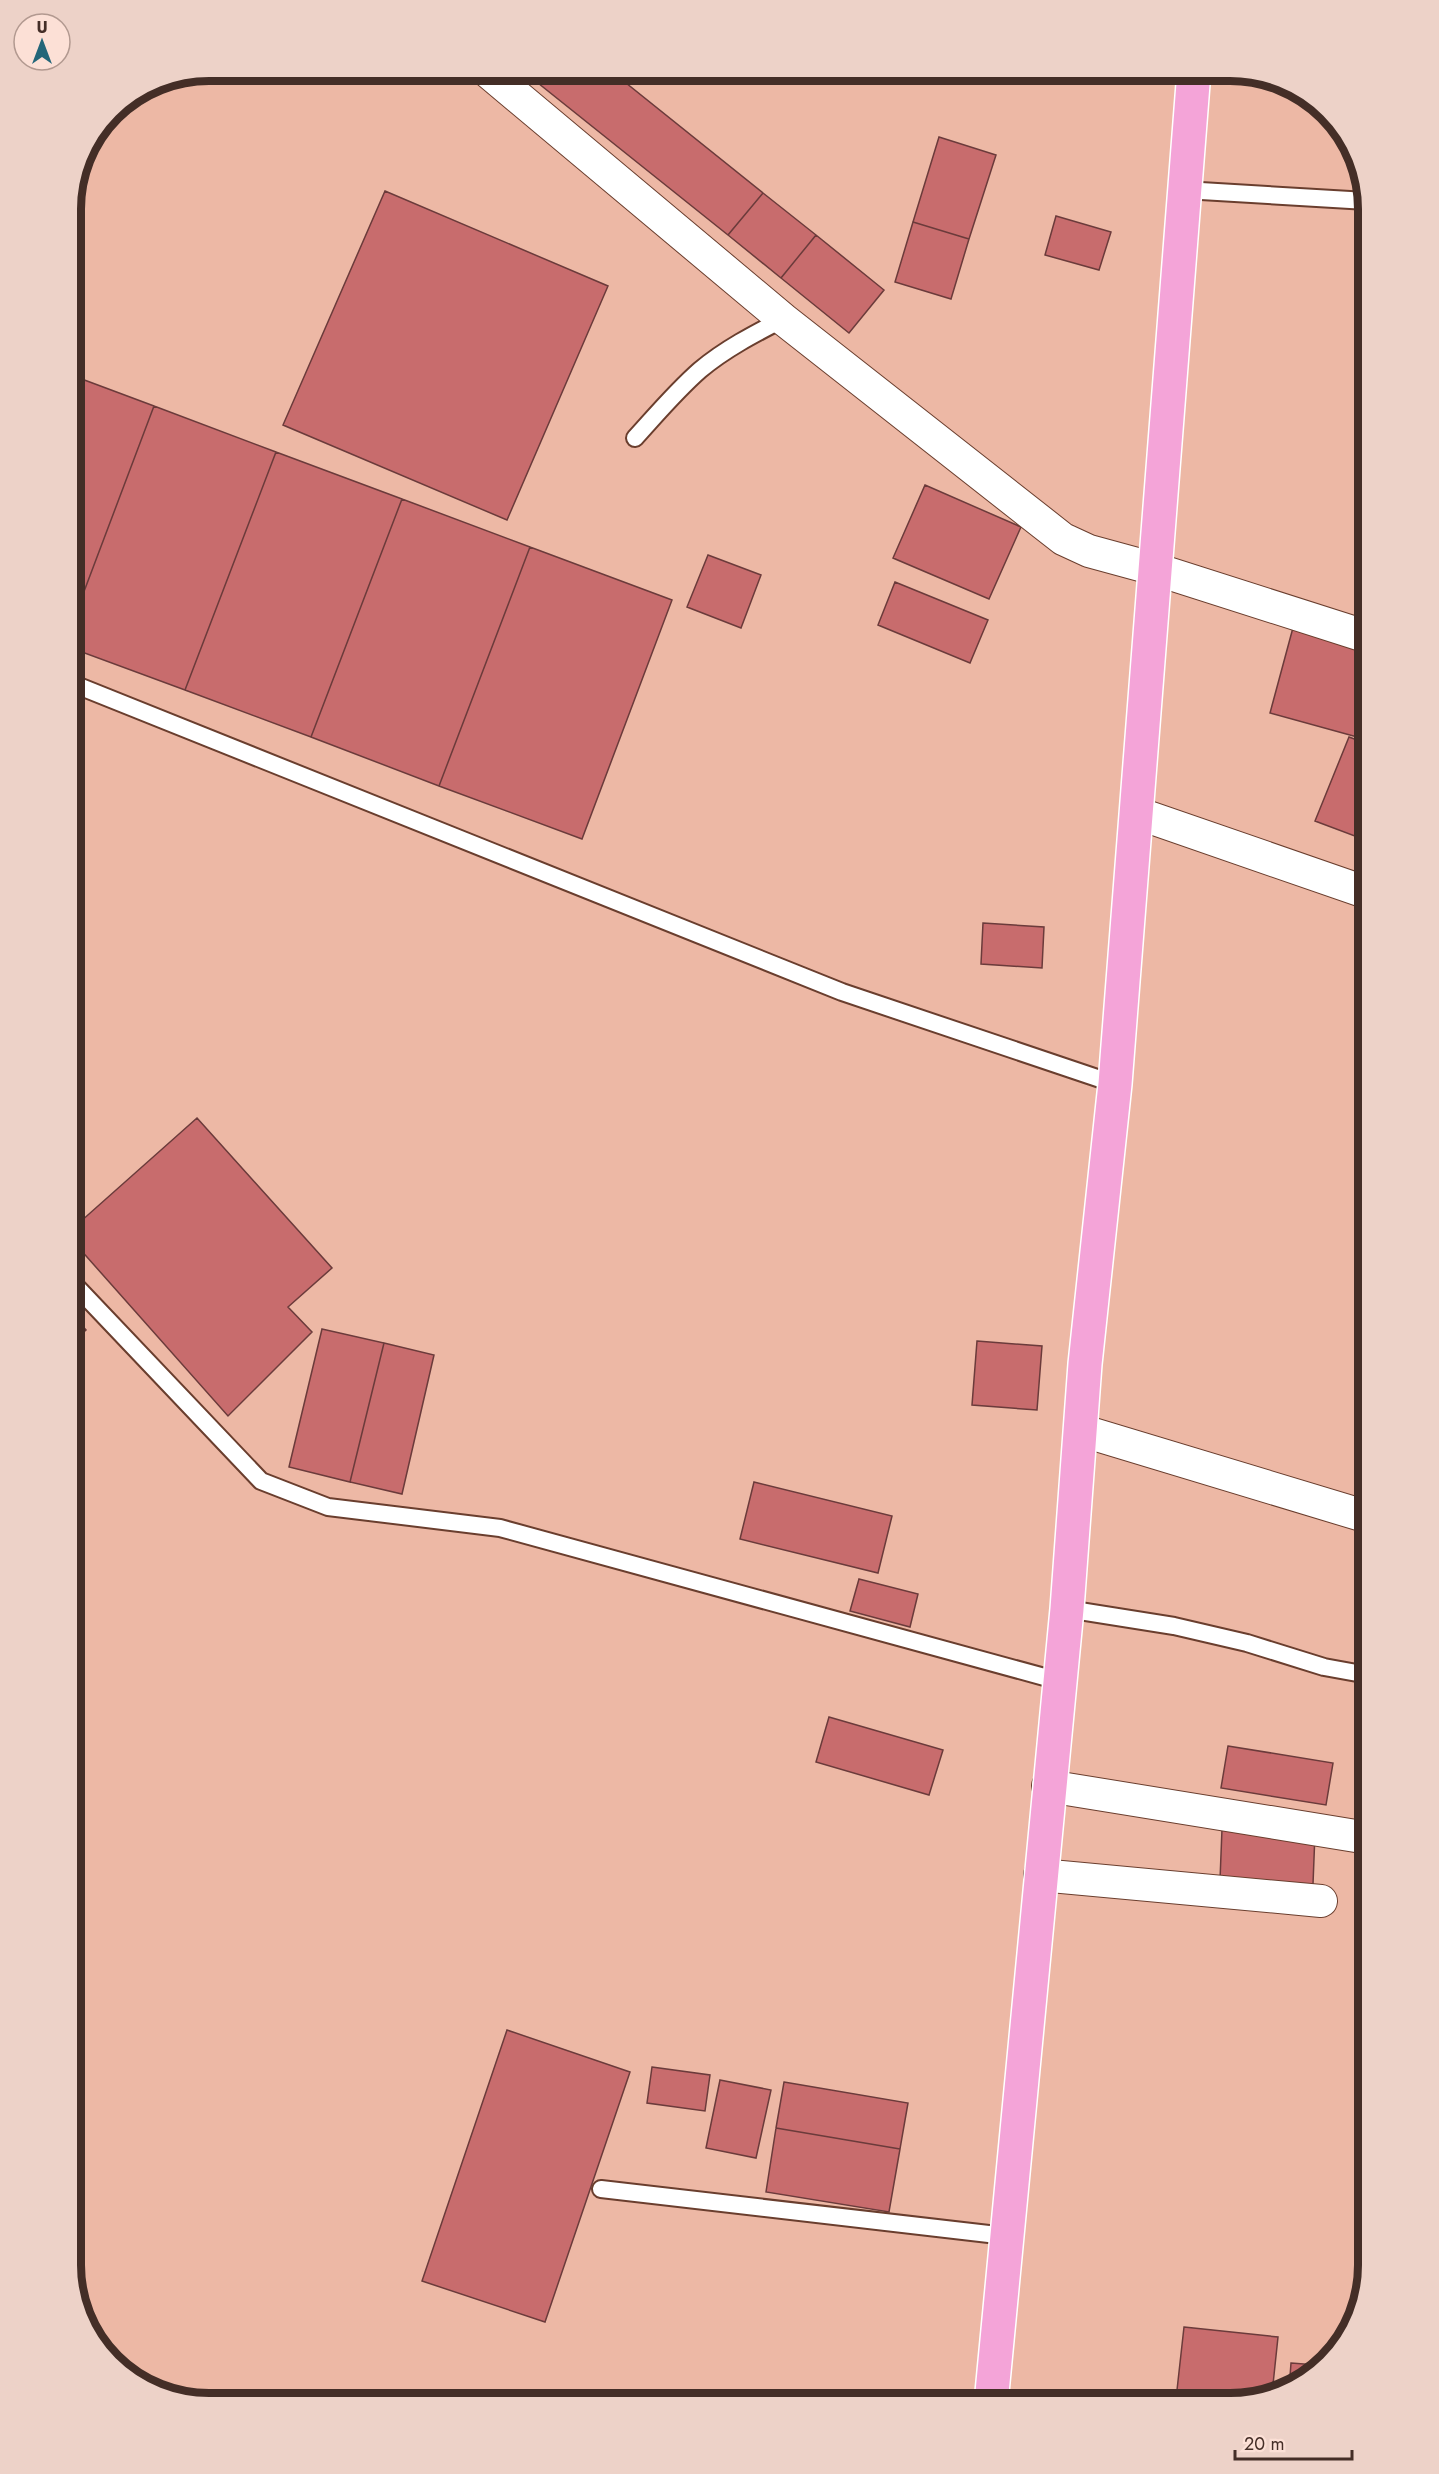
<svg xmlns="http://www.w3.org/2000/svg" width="1439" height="2474" font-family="Jost,sans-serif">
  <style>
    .building { fill: #c86c6d; stroke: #6b3b3b; stroke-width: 1.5 }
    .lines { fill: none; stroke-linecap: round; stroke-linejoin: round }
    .lane-casing { stroke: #6a3e2e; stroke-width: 20 }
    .street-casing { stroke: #6a3e2e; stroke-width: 34 }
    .highway-casing { stroke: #fff; stroke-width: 36 }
    .lane { stroke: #fff; stroke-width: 16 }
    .street { stroke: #fff; stroke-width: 32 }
    .highway { stroke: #f4a4d8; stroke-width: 33 }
    .rim { fill: none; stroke: #442e27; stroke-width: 8 }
  </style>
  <rect width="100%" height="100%" fill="#edb8a5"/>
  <path class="building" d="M523 71H611L763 193 728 235Z
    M939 137 996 155 969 239 913 222Z
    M385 191 608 286 507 520 283 425Z
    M763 193 816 235 781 278 728 235Z
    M1056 216 1111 232 1099 270 1045 255Z
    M913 222 969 239 951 299 895 282Z
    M816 235 884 290 849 333 781 278Z
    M71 375 154 406 71 626Z
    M154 406 276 452 185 690 71 648V626Z
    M276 452 402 499 311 737 185 690Z
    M925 485 1021 527 989 599 893 558Z
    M402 499 530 547 439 786 311 737Z
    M530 547 672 600 582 839 439 786Z
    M708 555 761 575 741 628 687 607Z
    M895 582 988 620 970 663 878 625Z
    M1294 624 1368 643V740L1270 713Z
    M1349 737 1368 744V841L1315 821Z
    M983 923 1044 927 1042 968 981 964Z
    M197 1118 332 1268 288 1307 312 1332 228 1416 71 1239V1230Z
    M71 1313 86 1330 71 1344Z
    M322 1329 384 1343 350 1482 289 1467Z
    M977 1341 1042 1346 1037 1410 972 1405Z
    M384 1343 434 1355 402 1494 350 1482Z
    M754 1482 892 1516 878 1573 740 1539Z
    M859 1579 918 1594 910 1627 850 1611Z
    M1367 1696H1368V1755L1359 1753Z
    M829 1717 943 1750 929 1795 816 1762Z
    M1228 1746 1333 1763 1326 1805 1221 1788Z
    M1222 1829 1315 1833 1313 1884 1220 1880Z
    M507 2030 630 2072 545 2322 422 2281Z
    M652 2067 710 2075 705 2111 647 2103Z
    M720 2080 771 2090 756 2158 706 2148Z
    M784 2082 908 2103 900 2149 776 2128Z
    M776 2128 900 2149 889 2212 766 2192Z
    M1184 2327 1278 2337 1272 2394 1230 2404 1176 2399Z
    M1291 2363 1318 2365 1289 2390Z"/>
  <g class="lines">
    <g class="lane-casing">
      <path id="lane" d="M1184 190 1367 201
        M635 438C656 415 676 391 700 370 725 349 754 334 783 319
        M71 683 842 992 1115 1084
        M71 1281 261 1481 328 1507 500 1528 1059 1681
        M1067 1609 1174 1626 1247 1643 1324 1667 1368 1675
        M601 2189 1006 2236"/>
    </g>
    <g class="street-casing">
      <path id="street" d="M487 71 783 319 1063 539 1089 551 1155 569 1368 637
        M1137 813 1368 893
        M1080 1430 1368 1517
        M1048 1786 1368 1838
        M1040 1875 1321 1901"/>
    </g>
    <g class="highway-casing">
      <path id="highway" d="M991 2403 1067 1609 1085 1364 1115 1084 1194 71"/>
    </g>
    <use href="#lane" class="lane"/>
    <use href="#street" class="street"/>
    <use href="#highway" class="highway"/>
  </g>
  <path d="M0 0H1439V2474H0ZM209 81H1230A128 128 0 0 1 1358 209V2265A128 128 0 0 1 1230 2393H209A128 128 0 0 1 81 2265V209A128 128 0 0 1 209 81Z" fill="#edd2c8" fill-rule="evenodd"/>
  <path class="rim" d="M209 81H1230A128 128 0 0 1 1358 209V2265A128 128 0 0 1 1230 2393H209A128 128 0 0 1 81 2265V209A128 128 0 0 1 209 81Z"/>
  <g transform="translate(42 42)"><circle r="28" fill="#fce0d6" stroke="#b29990" stroke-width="1.5"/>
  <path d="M0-4.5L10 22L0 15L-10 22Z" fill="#236679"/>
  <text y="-9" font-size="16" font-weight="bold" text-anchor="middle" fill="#442e27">U</text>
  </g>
  <path d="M1235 2450v9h117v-9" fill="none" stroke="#442e27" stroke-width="3"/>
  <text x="1244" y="2450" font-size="18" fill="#442e27" stroke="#fce0d6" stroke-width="4.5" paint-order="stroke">20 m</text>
</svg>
